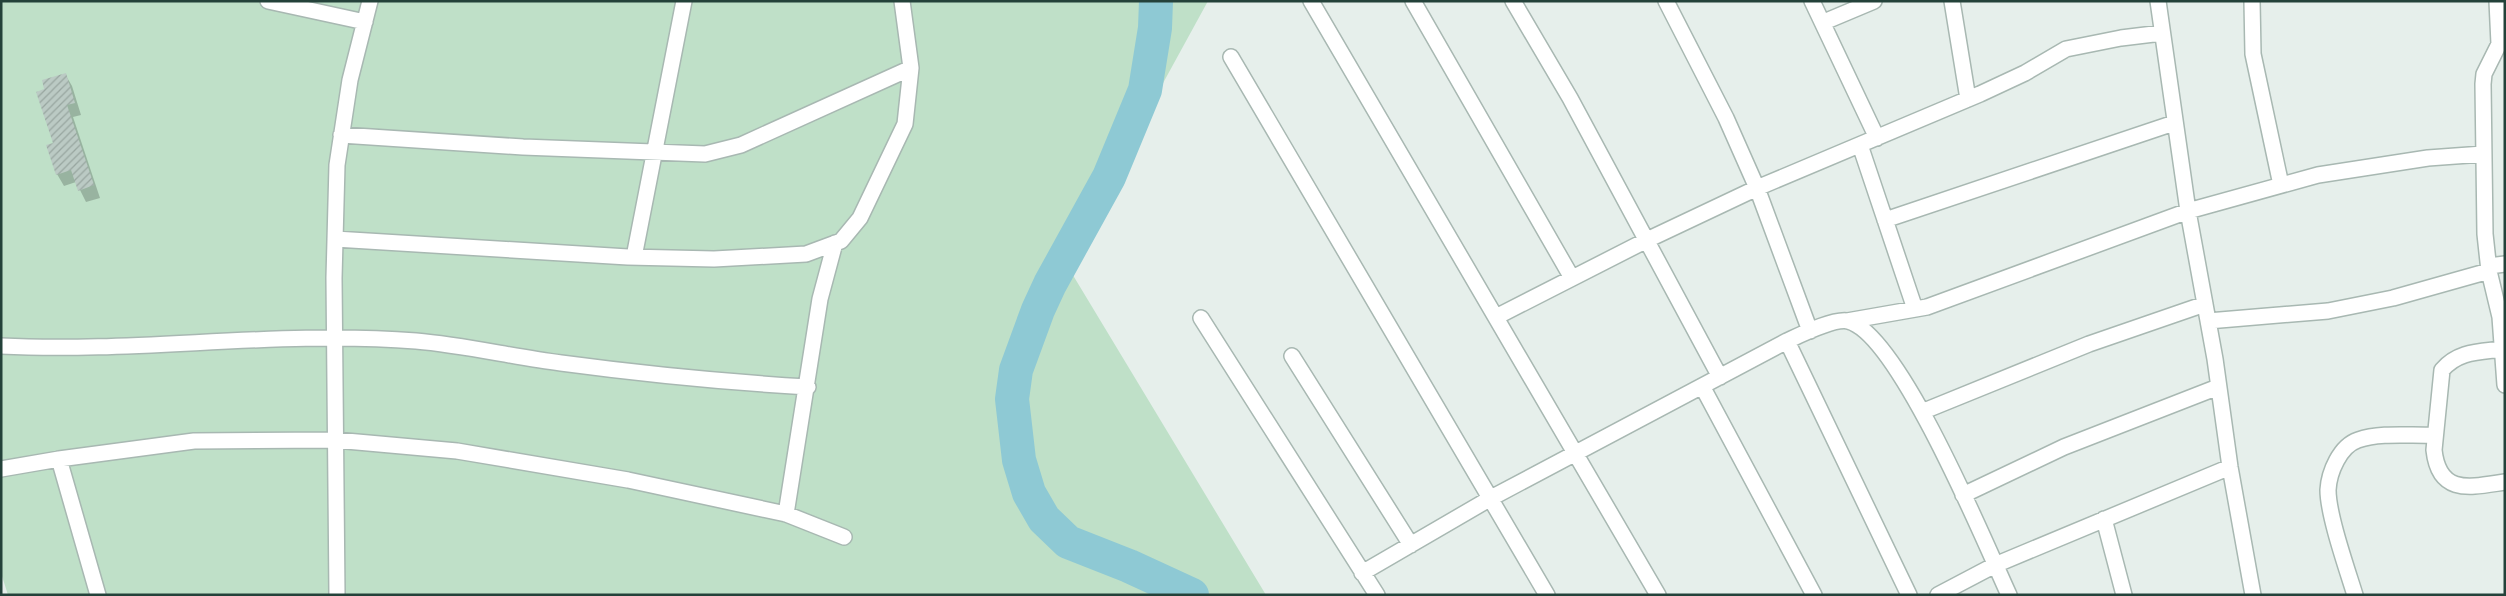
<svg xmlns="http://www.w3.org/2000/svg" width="2506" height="596" font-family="'IBM Plex Sans',sans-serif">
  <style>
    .green { fill: #bfe0c8 }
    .shadow { fill: #0003 }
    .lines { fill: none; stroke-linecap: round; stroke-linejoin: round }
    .river { stroke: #8ec9d4; stroke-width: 34 }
    .building { fill: url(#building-hatch) }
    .minor-casing { stroke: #a8b8b2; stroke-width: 18 }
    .minor { stroke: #fff; stroke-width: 15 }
  </style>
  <defs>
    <pattern id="building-hatch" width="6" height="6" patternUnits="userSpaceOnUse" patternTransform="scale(1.25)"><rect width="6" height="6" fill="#bbcac4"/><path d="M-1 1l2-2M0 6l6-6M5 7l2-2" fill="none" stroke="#98a6a0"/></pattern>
  </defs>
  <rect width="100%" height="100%" fill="#e6efeb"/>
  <path class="green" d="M1 1H1208L1065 262 1266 595H8L1 573Z"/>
  <path class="shadow" d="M65 74 72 86 81 115 73 117 100 198 86 202 76 182 64 186 57 174 46 90Z"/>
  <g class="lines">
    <path class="river" d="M1156 1 1155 28 1145 90 1109 177 1050 284 1038 310 1016 370 1012 399 1019 460 1029 493 1044 519 1068 542 1129 566 1192 595"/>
  </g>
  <path class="building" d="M66 73 75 103 67 105 94 185 78 191 71 170 56 175 46 145 53 143 36 92 44 89 42 80Z"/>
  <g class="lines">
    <g class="minor-casing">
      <path id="minor" d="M268 1 365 22
        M1311 1 1658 595
        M1413 1 1572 278
        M1513 1 1570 98 1720 377
        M1666 1 1726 118 1757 188 1810 331
        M1812 1 1877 138
        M1952 1 1968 99
        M2158 1 2188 211 2215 359 2230 467 2253 595
        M2252 1 2253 54 2281 185
        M2497 1 2499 44 2484 74 2483 84 2485 234 2489 271 2500 317 2505 385
        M1824 22 1874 1
        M1231 57 1547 595
        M341 135 523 147 705 154 741 145 911 68
        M1860 145 1915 309
        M1885 220 2174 123
        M335 239 628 257 714 259 806 254 841 241 860 218 905 124 911 68 902 1
        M634 257 684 1
        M2489 266 2505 264
        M1496 317 1647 240 1757 188 1980 94 2025 73 2066 49 2121 38 2162 33
        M1201 318 1377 595
        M1847 321 1927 307 2188 211 2318 175 2428 158 2483 154
        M2208 321 2328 311 2393 298 2489 271
        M1787 341 1909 595
        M1 346C139 353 278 330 416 341 464 345 513 357 561 363 643 374 725 382 808 387
        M2502 349C2479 352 2458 351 2442 370L2434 450C2439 496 2471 487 2505 482
        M1292 356 1411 545
        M1702 386 1814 595
        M1924 411 2089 344 2205 304
        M59 459 98 595
        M1 469 59 459 194 441 335 440 457 451 628 480 786 514 844 537
        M1963 495 2064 447 2218 387
        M786 514 820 299 835 243
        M2104 519 2124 595
        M1362 573 1491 498 1787 341C1800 335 1834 318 1848 321 1899 334 1985 543 2009 595
        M337 595 334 278 337 165 350 80 370 1
        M1938 595 1995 565 2230 467
        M2355 595C2347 569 2328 515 2328 490 2329 472 2340 446 2358 440 2381 432 2411 436 2435 435"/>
    </g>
    <use href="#minor" class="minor"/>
  </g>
  <rect width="2506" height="596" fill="none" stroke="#24423a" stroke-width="5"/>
</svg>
